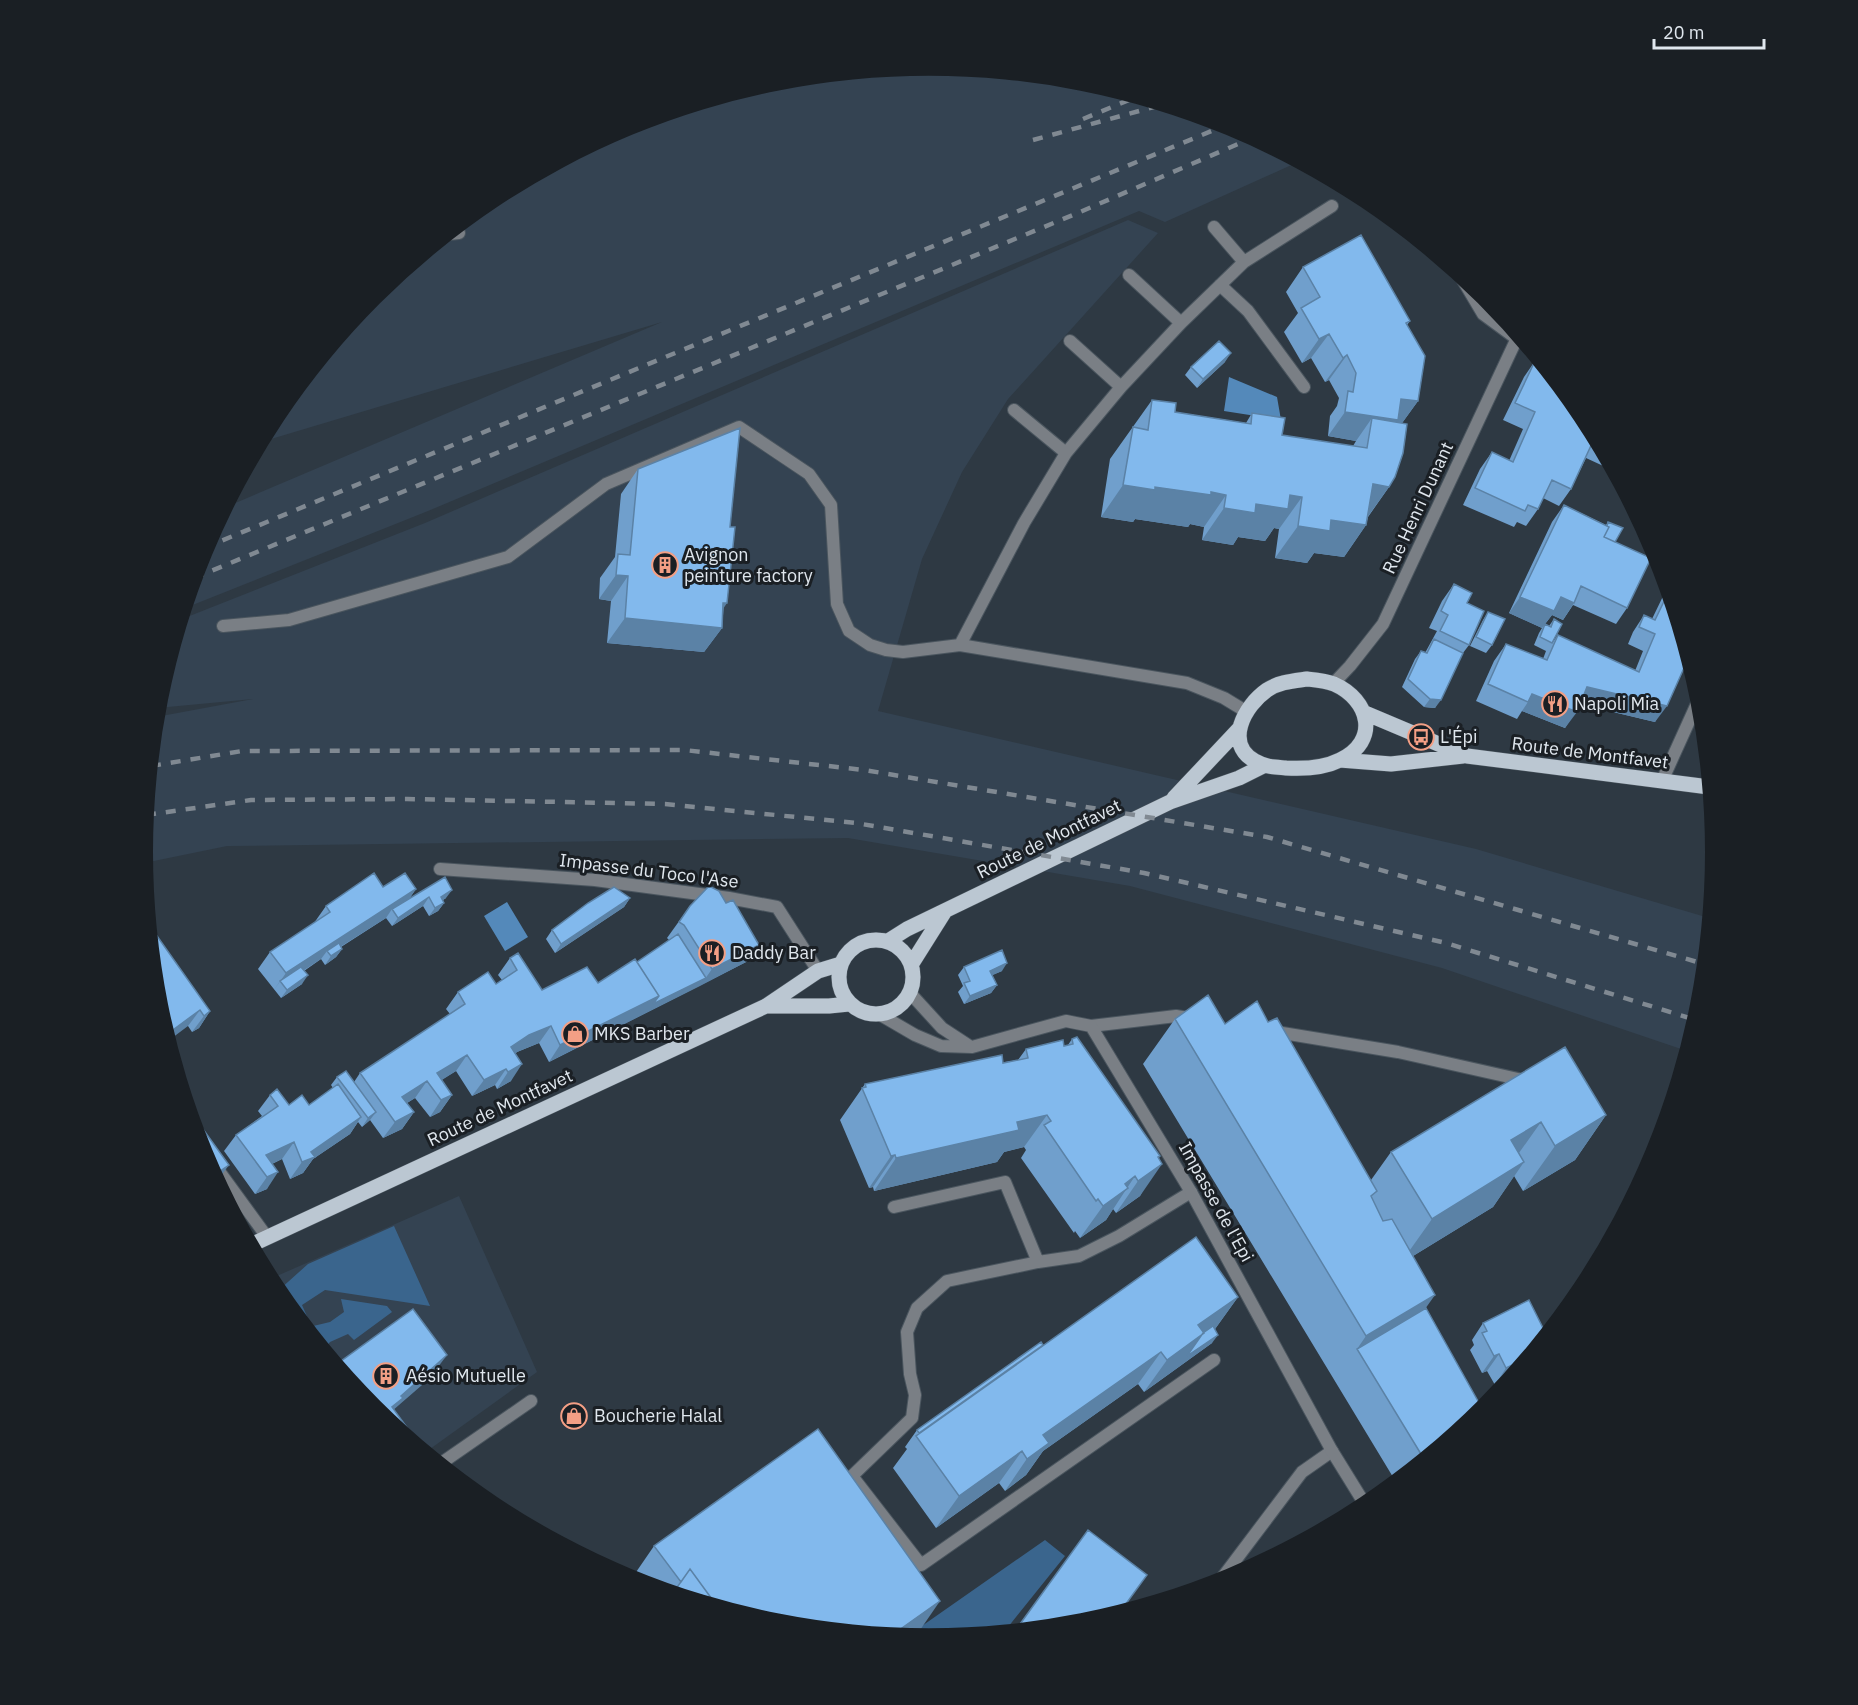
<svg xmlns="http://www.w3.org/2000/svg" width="1858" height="1705" font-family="'IBM Plex Sans',sans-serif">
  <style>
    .built { fill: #344352 }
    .green { fill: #3a658d }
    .water { fill: #5489ba }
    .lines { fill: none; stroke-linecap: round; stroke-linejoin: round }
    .service-casing { stroke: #4a555e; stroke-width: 14 }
    .minor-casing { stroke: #4a555e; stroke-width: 14 }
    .primary-casing { stroke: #4a555e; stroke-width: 16 }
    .service { stroke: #7a7f85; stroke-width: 12 }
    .minor { stroke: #7a7f85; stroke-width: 12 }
    .primary { stroke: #bbc7d2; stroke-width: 15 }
    .rail { stroke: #808992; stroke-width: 4.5; stroke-dasharray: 10 10; stroke-linecap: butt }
    .wall { fill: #709fcc }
    .shaded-wall { fill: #5b82a6 }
    .building { fill: #82b9ed; stroke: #5b82a6; stroke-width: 1.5 }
    .labels { text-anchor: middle; stroke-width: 6; stroke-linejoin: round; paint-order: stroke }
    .street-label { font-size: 18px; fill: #e0e7ee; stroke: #1a1f24 }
    .poi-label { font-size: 18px; fill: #e0e7ee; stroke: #1a1f24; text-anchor: start }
  </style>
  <rect width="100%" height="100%" fill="#2e3943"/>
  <path class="built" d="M929 66 1083 81 1230 126 1298 162 1165 222 1139 211 428 511 185 608 203 551 226 507 662 322 261 442 275 415 373 296 492 198 628 126 776 81Z
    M1128 220 1158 233 1008 399 962 472 922 559 878 711 1476 849 1709 918 1700 1006 1687 1051 1442 968 1130 886 848 838 227 846 144 863 143 852 156 717 253 699 157 708 158 699 182 619 425 523Z
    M459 1196 537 1372 430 1449 427 1453 373 1408 275 1289 270 1279Z"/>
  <path class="green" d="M394 1226 430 1306 325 1290 302 1305 309 1321 305 1326 279 1290 308 1264Z
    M341 1299 387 1306 392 1312 354 1340 348 1334 330 1342 324 1349 309 1327 330 1322 344 1312Z
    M1045 1540 1065 1556 1004 1632 929 1639 916 1638 923 1633 919 1628Z"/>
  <path class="water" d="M1229 377 1277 397 1281 420 1224 411Z
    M507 902 528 937 505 951 484 916Z"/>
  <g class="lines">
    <g class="service-casing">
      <path id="service" d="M1214 227 1244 262
        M449 234 459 233
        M1129 275 1181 323
        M1461 277 1483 314 1517 339
        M1220 285 1248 311 1304 387
        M1070 341 1121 387
        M1014 410 1066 453
        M223 626 289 620 508 557 606 484 739 427 809 474 831 505 837 604 849 631 870 645 886 650 903 652 960 645 1187 683 1224 698 1247 712
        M960 645 1024 523 1066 453 1121 387 1181 323 1244 262 1332 206
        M1091 1026 1176 1016 1194 1019
        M1270 1031 1398 1052 1527 1081
        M1191 1192 1119 1236 1079 1256 1038 1262 947 1281 917 1308 907 1332 910 1374 915 1395 912 1418 852 1476 921 1565 1214 1360
        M894 1207 1005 1182 1038 1262
        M440 1464 531 1401
        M1219 1582 1302 1472 1332 1451"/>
    </g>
    <g class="minor-casing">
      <path id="minor" d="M1333 684 1350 666 1383 624 1518 336
        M1662 781 1700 697
        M440 869 595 880 729 898 777 907 818 971
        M910 993 942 1028 971 1047
        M879 1014 915 1035 941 1046 972 1047 1066 1021 1091 1026 1191 1192 1332 1451 1366 1506
        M200 1145 267 1237"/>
    </g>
    <g class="primary-casing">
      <path id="primary" d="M1307 679C1316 680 1326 681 1334 684 1370 700 1380 741 1340 760 1324 768 1303 769 1286 768 1275 767 1265 767 1255 761 1224 744 1244 706 1267 690 1279 682 1293 681 1307 679Z
        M1365 713 1467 756 1709 787
        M1340 760 1391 764 1463 756
        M1174 798 1239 729
        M839 977a37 37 0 1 1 74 0a37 37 0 1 1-74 0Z
        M888 941 907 929 1170 802 1239 778 1263 766
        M911 965 945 911
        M766 1006H829L849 1004
        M251 1245 766 1006 818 971 841 964"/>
    </g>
    <use href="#service" class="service"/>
    <use href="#minor" class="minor"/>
    <use href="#primary" class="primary"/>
    <path class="rail" d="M1083 119 1136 97
      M1033 140 1161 105
      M204 548 1226 125
      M194 578 1073 215 1252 138
      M151 766 242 751 684 750 864 770 1267 837 1704 964
      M146 815 251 800 407 799 665 804 856 823 1144 873 1446 943 1696 1020"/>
  </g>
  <path class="wall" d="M1303 267 1410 321 1407 325 1418 401 1402 423 1389 487 1368 517 1366 525 1344 557 1314 553 1307 563 1275 558 1279 529 1274 528 1265 541 1238 537 1233 545 1202 540 1204 527 1190 524 1188 527 1135 519 1133 522 1101 517 1110 459 1152 400 1175 412 1246 423 1252 413 1282 435 1353 446 1356 441 1328 436 1330 416 1337 406 1339 398 1329 380 1325 382 1311 358 1302 363 1284 332 1298 313 1286 292Z
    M1535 361 1583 416 1612 470 1586 458 1571 489 1559 506 1543 498 1538 509 1526 526 1517 522 1514 527 1463 505 1480 469 1492 452 1509 461 1523 429 1503 420 1524 377Z
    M1225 362 1197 388 1185 375 1191 367Z
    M638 469 730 527 722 628 704 652 607 643 611 601 599 599 600 578 615 557 621 494Z
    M1564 505 1606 525 1608 522 1615 542 1627 608 1616 624 1573 605 1563 620 1552 615 1545 624 1549 626 1554 619 1552 643 1558 635 1635 671 1643 651 1628 644 1633 632 1644 615 1652 619 1667 588 1688 659 1655 722 1580 704 1565 728 1522 711 1517 719 1476 701 1494 661 1506 644 1543 659 1546 651 1534 645 1539 633 1542 628 1509 613 1552 522Z
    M1454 584 1467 603 1469 645 1463 653 1435 708 1424 707 1402 687 1415 659 1421 651 1425 653 1437 631 1429 628 1442 601Z
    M1488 612 1492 645 1486 653 1470 646 1483 620Z
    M445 877 446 898 443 900 444 903 438 911 429 916 423 906 392 926 386 918 341 947 342 949 336 957 325 965 321 959 304 971 302 984 281 998 258 969 270 952 314 923 326 906 383 887 416 889 409 899Z
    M630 898 624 907 555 953 546 939 552 930Z
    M690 906 748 961 549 1062 539 1043 517 1052 515 1054 511 1081 497 1089 495 1085 472 1096 456 1071 441 1080 452 1095 440 1112 430 1117 415 1098 407 1103 414 1112 402 1129 383 1138 370 1120 362 1127 358 1122 350 1134 313 1159 303 1173 290 1179 282 1159 272 1164 267 1189 255 1194 224 1151 236 1135 262 1116 258 1111 270 1095 289 1105H309L333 1088 331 1085 337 1077 354 1082 360 1073 450 1014 446 1009 458 992 496 984 502 980 498 975 510 958 542 990 598 983 637 962 669 940 667 938Z
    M964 967 1002 971 992 975 997 985 991 993 964 1004 958 992 963 986 958 975Z
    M158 1006 210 1011 199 1028 192 1032 188 1026Z
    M1175 1019 1225 1024 1268 1022 1371 1180 1391 1152 1565 1047 1606 1115 1575 1160 1523 1191 1514 1176 1493 1207 1413 1256 1426 1308 1483 1410 1396 1482 1143 1064Z
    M1072 1039 1160 1156 1140 1196 1116 1213 1113 1209 1106 1220 1080 1238 1075 1231 1074 1233 1021 1158 1026 1150 1024 1147 1004 1152 997 1162 874 1191 873 1187 869 1188 840 1120 865 1084 1018 1060 1026 1049 1068 1045Z
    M1238 1297 1215 1329 1212 1343 1144 1392 1138 1384 1043 1451 1026 1475 1005 1491 999 1483 936 1528 893 1468 907 1449 905 1447 917 1430 1043 1345Z
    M1483 1323 1546 1334 1511 1377 1495 1385 1487 1371 1482 1373 1470 1350 1474 1345 1472 1340Z
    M654 1546 918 1633 912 1637 775 1624 634 1581 632 1578Z"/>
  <path class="shaded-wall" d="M1329 334 1311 358 1302 363 1319 339Z
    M1231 353 1225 362 1197 388 1203 379Z
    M1347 355 1329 380 1325 382 1343 358Z
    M1401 399 1418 401 1400 426 1372 418 1356 441 1328 436 1345 412Z
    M1373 484 1389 487 1366 519Z
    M1123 485 1155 487 1211 492 1226 495 1204 527 1190 524 1188 527 1135 519 1133 522 1101 517Z
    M1290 495 1302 497 1279 529 1274 528 1265 541 1238 537 1233 545 1202 540 1224 508 1256 504Z
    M1331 520 1366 525 1344 557 1314 553 1307 563 1275 558 1298 526Z
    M616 575 628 576 611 601 599 599Z
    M1520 597H1561L1574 603 1563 620 1552 615 1542 628 1509 613Z
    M723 603H727L711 627 722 628 704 652 607 643 625 618Z
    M1587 687 1667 706 1655 722 1575 703Z
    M1532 694 1577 712 1565 728 1522 711 1528 702Z
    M1430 699 1441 700 1435 708 1424 707Z
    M416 889 404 906 392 909 386 918 329 954 327 951 321 959 283 984 280 981 274 990 286 973Z
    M452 890 446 898 435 905 441 897Z
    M429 897 423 906 392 926 398 918Z
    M630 898 624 907 555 953 561 944Z
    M444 903 438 911 429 916 435 908Z
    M759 945 748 961 700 986 712 969Z
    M342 949 336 957 325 965 331 956Z
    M1007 963 1002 971 984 979 990 971Z
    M308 975 302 984 281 998 287 990Z
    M706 978 700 986 549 1062 560 1045 659 996Z
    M997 985 991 993 964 1004 970 996Z
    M200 1010 188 1026 168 1041 166 1035Z
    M210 1011 199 1028 192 1032 204 1016Z
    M551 1026 539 1043 517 1052 500 1064 511 1047 529 1035Z
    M467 1055 456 1071 431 1087 437 1073Z
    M522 1064 511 1081 497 1089 508 1072Z
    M506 1069 495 1085 472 1096 484 1080Z
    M427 1081 415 1098 391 1113 402 1097Z
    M452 1095 440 1112 430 1117 441 1100Z
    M376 1112 370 1120 362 1127 368 1118Z
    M414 1112 402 1129 383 1138 395 1122Z
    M1047 1115 1024 1147 1004 1152 997 1162 874 1191 896 1158 1017 1122Z
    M1606 1115 1575 1160 1523 1191 1555 1146Z
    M361 1117 350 1134 313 1159 303 1173 290 1179 302 1162 311 1152Z
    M1541 1122 1509 1167 1511 1140Z
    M294 1142 282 1159 261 1169 266 1155Z
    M895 1155 873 1187 869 1188 891 1156Z
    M1160 1156 1146 1175 1162 1164 1140 1196 1116 1213 1138 1181Z
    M1524 1162 1493 1207 1400 1264 1432 1219Z
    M229 1165 217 1181 214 1175Z
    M278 1172 267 1189 255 1194 267 1177Z
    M1135 1176 1106 1220 1080 1238 1103 1206 1125 1184Z
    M1435 1295 1403 1340 1357 1349 1366 1336Z
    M1238 1297 1215 1329 1198 1341 1218 1335 1212 1343 1144 1392 1167 1360 1198 1325Z
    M1161 1352 1138 1384 1043 1451 1026 1475 1005 1491 1043 1435Z
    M1499 1354 1487 1371 1482 1373 1494 1356Z
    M447 1355 429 1379 384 1418 401 1396Z
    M1527 1358 1511 1377 1495 1385 1506 1368Z
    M1022 1451 999 1483 936 1528 959 1496Z
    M940 1601 918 1633 912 1637 892 1635Z"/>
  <path class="building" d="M1361 235 1410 321 1406 323 1425 356 1418 401 1401 399 1398 420 1345 412 1348 391 1353 392 1356 373 1347 355 1343 358 1329 334 1319 339 1301 308 1320 297 1303 267Z
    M1219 341 1231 353 1203 379 1191 367Z
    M1535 361 1539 362 1583 416 1596 440 1594 439 1571 489 1552 480 1538 509 1528 505 1525 511 1475 488 1492 452 1513 462 1535 412 1515 403Z
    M1152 400 1176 403 1175 412 1251 424 1252 413 1285 418 1282 435 1367 448 1372 418 1407 424 1403 453 1395 477 1389 487 1373 484 1366 525 1331 520 1330 531 1298 526 1302 497 1290 495 1288 509 1256 504 1255 513 1224 508 1226 495 1211 492V495L1155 487V490L1123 485 1133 427 1148 430Z
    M740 428 730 527H735L727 603H723L722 628 625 618 628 576 616 575 618 554 630 555 638 469Z
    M1564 505 1609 527 1604 537 1651 558 1627 608 1581 586 1574 603 1561 597 1554 611 1520 597Z
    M1608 522 1623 528 1615 542 1604 537 1609 527 1607 526Z
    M1454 584 1472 593 1467 603 1484 611 1469 645 1440 631 1448 615 1441 611Z
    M1668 593 1688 659 1667 706 1587 687 1577 712 1532 694 1528 702 1488 684 1506 644 1547 660 1558 635 1639 672 1655 634 1639 627 1644 615 1655 620Z
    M1488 612 1505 619 1492 645 1476 637Z
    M1554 619 1562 624 1552 643 1540 637 1545 624 1551 627Z
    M1434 639 1463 653 1441 700 1430 699 1408 679 1421 651 1427 653Z
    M374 873 383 887 405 873 416 889 286 973 270 952 330 912 326 906Z
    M445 877 452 890 441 897 444 903 435 908 429 897 398 918 392 909Z
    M709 886 719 891 726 903 733 900 759 945 712 969 684 925 679 922 690 906Z
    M614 887 630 898 561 944 552 930 588 903Z
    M150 926 210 1011 204 1016 200 1010 166 1035 158 1006Z
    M678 934 706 978 653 1004 659 996 637 962Z
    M339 943 342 949 331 956 327 951Z
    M1002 950 1007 963 990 971 997 985 970 996 964 983 970 981 964 967Z
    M518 953 542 990 587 967 598 983 635 959 659 996 560 1045 551 1026 529 1035 511 1047 522 1064 508 1072 506 1069 484 1080 467 1055 437 1073 452 1095 441 1100 427 1081 402 1097 414 1112 395 1122 360 1073 465 1004 458 992 488 972 496 984 517 970 510 958Z
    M301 967 308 975 287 990 280 981Z
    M1208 995 1225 1024 1257 1001 1268 1022 1277 1018 1377 1191 1371 1196 1383 1221 1392 1219 1435 1295 1366 1336 1175 1019Z
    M1077 1037 1160 1156 1158 1157 1162 1164 1138 1181 1135 1176 1125 1184 1128 1188 1103 1206 1098 1199 1096 1201 1044 1125 1051 1121 1047 1115 1017 1122 1019 1130 896 1158 895 1155 891 1156 862 1088 866 1087 865 1084 1002 1055 1003 1063 1028 1058 1026 1049 1063 1040 1064 1046 1073 1044 1072 1039Z
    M1565 1047 1606 1115 1555 1146 1541 1122 1511 1140 1524 1162 1432 1219 1391 1152Z
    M346 1071 376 1112 368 1118 337 1077Z
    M338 1084 361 1117 311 1152 315 1157 302 1162 294 1142 266 1155 278 1172 267 1177 236 1135 278 1106 270 1095 277 1089 289 1105 302 1095 309 1105Z
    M200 1125 229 1165 214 1175 202 1153 195 1128Z
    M1196 1237 1238 1297 1198 1325 1204 1333 1167 1360 1161 1352 1043 1435 1049 1443 1027 1459 1022 1451 959 1496 916 1436Z
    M1529 1300 1546 1334 1527 1358 1506 1368 1499 1354 1494 1356 1482 1333 1487 1331 1483 1323Z
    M1426 1308 1483 1410 1424 1459 1357 1349Z
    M413 1309 447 1355 401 1396 403 1398 392 1407 411 1433 407 1436 373 1408 337 1364Z
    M1213 1326 1218 1335 1187 1356 1203 1333Z
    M1041 1342 1043 1345 919 1433 917 1430Z
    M818 1429 940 1601 892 1635 775 1624 717 1606 690 1569 681 1582 654 1546Z
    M1088 1530 1147 1575 1120 1612 1082 1624 1015 1631Z
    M690 1569 717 1606 673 1593Z"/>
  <defs>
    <g id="building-ring" transform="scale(1.35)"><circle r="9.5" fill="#1a1f24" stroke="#f39f85" stroke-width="1.5"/><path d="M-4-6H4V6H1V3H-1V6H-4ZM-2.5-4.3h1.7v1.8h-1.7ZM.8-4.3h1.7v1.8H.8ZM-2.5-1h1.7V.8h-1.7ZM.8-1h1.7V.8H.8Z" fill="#f39f85"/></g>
    <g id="restaurant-ring" transform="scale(1.35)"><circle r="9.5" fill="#1a1f24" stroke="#f39f85" stroke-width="1.5"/><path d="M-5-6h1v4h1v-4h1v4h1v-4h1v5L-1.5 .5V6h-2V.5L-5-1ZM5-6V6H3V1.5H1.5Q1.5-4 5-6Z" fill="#f39f85"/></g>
    <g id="bus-ring" transform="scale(1.35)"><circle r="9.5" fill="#1a1f24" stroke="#f39f85" stroke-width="1.5"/><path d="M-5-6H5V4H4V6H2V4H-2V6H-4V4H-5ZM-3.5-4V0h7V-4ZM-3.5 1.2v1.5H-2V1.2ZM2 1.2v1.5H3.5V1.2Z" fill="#f39f85"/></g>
    <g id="shop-ring" transform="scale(1.35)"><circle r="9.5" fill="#1a1f24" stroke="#f39f85" stroke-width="1.5"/><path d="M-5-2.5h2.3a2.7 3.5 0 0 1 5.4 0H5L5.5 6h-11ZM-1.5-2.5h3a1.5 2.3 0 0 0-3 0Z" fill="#f39f85"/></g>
  </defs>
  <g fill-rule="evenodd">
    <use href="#building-ring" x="665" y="565"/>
    <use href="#restaurant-ring" x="1555" y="704"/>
    <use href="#bus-ring" x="1421" y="737"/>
    <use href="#restaurant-ring" x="712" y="953"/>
    <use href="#shop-ring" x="575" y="1034"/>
    <use href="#building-ring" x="386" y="1376"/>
    <use href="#shop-ring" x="574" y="1416"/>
  </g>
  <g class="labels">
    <g class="street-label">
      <text transform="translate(1418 508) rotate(-65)" y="6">Rue Henri Dunant</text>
      <text transform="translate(1590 753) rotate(7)" y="6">Route de Montfavet</text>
      <text transform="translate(1049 839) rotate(-26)" y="6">Route de Montfavet</text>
      <text transform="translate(649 871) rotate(7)" y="6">Impasse du Toco l'Ase</text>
      <text transform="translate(500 1108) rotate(-25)" y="6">Route de Montfavet</text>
      <text transform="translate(1216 1202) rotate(61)" y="6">Impasse de l'Epi</text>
    </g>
    <g class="poi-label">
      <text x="684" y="561">Avignon<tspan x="684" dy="21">peinture factory</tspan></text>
      <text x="1574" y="710">Napoli Mia</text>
      <text x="1440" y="743">L'Épi</text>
      <text x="732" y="959">Daddy Bar</text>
      <text x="594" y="1040">MKS Barber</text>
      <text x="406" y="1382">Aésio Mutuelle</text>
      <text x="594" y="1422">Boucherie Halal</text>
    </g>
  </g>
  <path d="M0 0H1858V1705H0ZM153 852a776 776 0 1 1 1552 0a776 776 0 1 1-1552 0Z" fill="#1a1f24" fill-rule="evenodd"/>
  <path d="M1654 39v9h110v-9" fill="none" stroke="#e0e7ee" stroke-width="3"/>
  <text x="1663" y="39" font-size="18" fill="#e0e7ee" stroke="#1a1f24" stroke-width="4.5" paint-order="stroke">20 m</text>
</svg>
